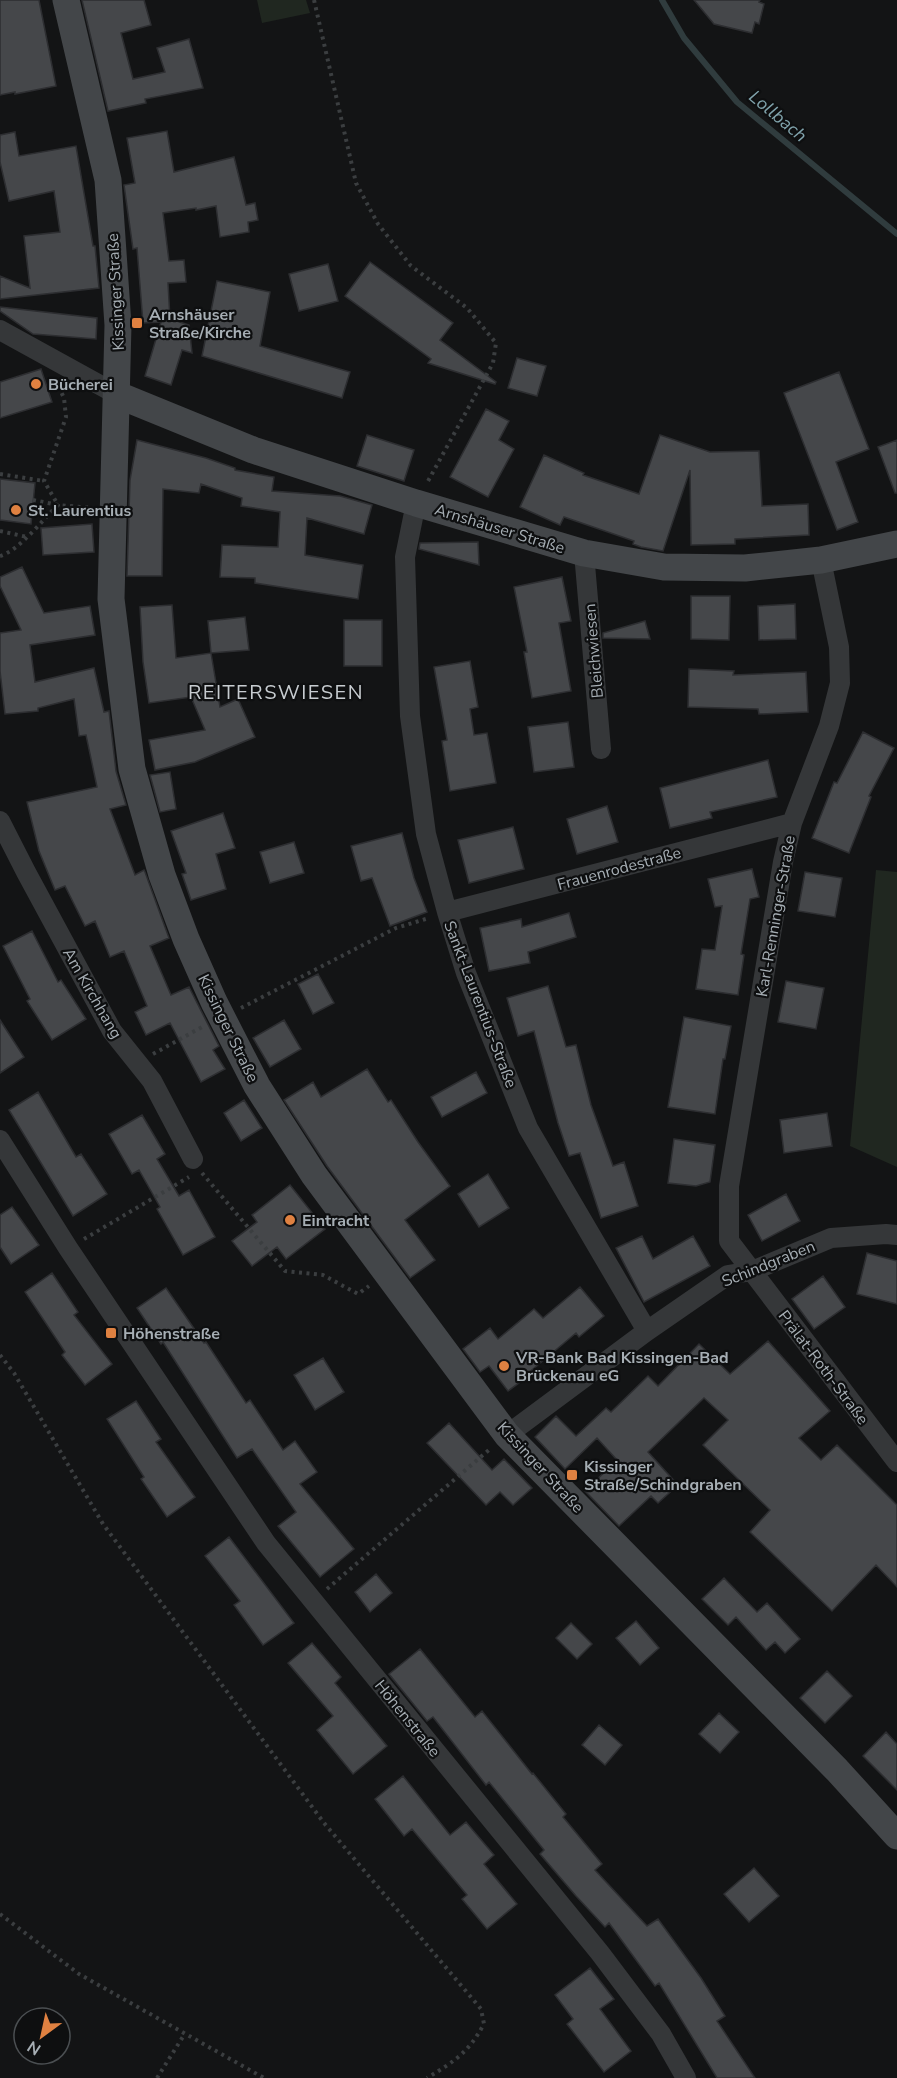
<svg xmlns="http://www.w3.org/2000/svg" width="897" height="2078" font-family="'Nunito Sans',sans-serif">
  <style>
    .green { fill: #202720 }
    .lines { fill: none; stroke-linecap: round; stroke-linejoin: round }
    .stream { stroke: #303c3e; stroke-width: 6 }
    .building { fill: #45474a; stroke: #2d2e31; stroke-width: 1.5 }
    .path { stroke: #3b3e40; stroke-width: 4; stroke-dasharray: 3 4.5; stroke-linecap: butt }
    .street { stroke: #353739; stroke-width: 20 }
    .secondary { stroke: #434649; stroke-width: 27 }
    .poi-dot { fill: #df8141; stroke: #0e0f10; stroke-width: 2 }
    .labels { text-anchor: middle; stroke-width: 4.5; stroke-linejoin: round; paint-order: stroke }
    .street-label { font-size: 16px; fill: #a6aeb4; stroke: #0e0f10 }
    .poi-label { font-size: 16px; font-weight: bold; fill: #a6aeb4; stroke: #0e0f10; text-anchor: start }
    .water-label { font-size: 18px; font-style: italic; fill: #80a3ac; stroke: #0e0f10 }
    .quarter-label { font-size: 20px; letter-spacing: 1.5px; fill: #c7ccd0; stroke: #0e0f10 }
  </style>
  <rect width="100%" height="100%" fill="#131415"/>
  <path class="green" d="M257 0H306L310 13 262 23Z
    M876 870 897 872V1167L850 1146Z"/>
  <g class="lines">
    <path class="stream" d="M662 0 684 38 737 102 897 234"/>
  </g>
  <path class="building" d="M0 0H39L56 86 15 94V92L0 95Z
    M82 0H144L151 25 121 33 133 79 165 72 157 48 189 39 203 88 145 99 146 103 108 111Z
    M694 0H760L759 2 764 4 759 24 755 22 752 33 714 24Z
    M167 131 174 172 234 157 246 205 255 203 258 220 248 222 249 232 220 237 216 206 196 210V208L163 213 169 261 184 260 186 282 168 283 170 319 189 325 192 353 182 350 171 385 145 376 161 322 143 323 137 248 133 249 124 185 135 183 127 138Z
    M15 132 19 156 76 146 93 246H95L99 288 0 299V276L30 288 24 236 60 232 54 191 9 201 0 162V135Z
    M370 262 453 323 440 340 496 382 495 384 428 363 431 359 345 296Z
    M328 264 338 301 299 311 289 274Z
    M217 281 270 292 260 346 350 372 342 398 202 356Z
    M0 307 97 318 96 339 33 334 0 311Z
    M517 358 546 366 537 396 508 388Z
    M41 369 52 402 0 418V382Z
    M839 372 869 449 836 462 858 522 837 530 784 393Z
    M486 409 509 421 499 440 514 449 488 497 450 477Z
    M367 435 414 450 404 481 357 466Z
    M660 435 710 452 759 451 762 506 808 504 809 535 735 539V544L691 545 690 470 663 551 641 547 633 544 634 541 564 517 560 525 520 507 544 455 584 473 583 475 639 494Z
    M137 440 206 458 235 468V470L274 477 272 491 340 496 372 505 364 534 307 518 305 555 363 565 358 599 255 583V578L220 577 222 545 278 547 280 512 241 506 242 498 201 484 199 493 163 489 162 576H127L130 480Z
    M897 440V493H895L878 447Z
    M0 479 35 483 31 524 0 520Z
    M92 524 94 552 43 555 41 528Z
    M478 542 479 565 419 549 420 543Z
    M22 567 44 613 90 606 95 635 30 645 35 682 94 668 104 712 109 711 116 771 126 805 110 809 135 875 144 870 145 872 169 938 150 946 171 995 189 987 219 1046 213 1050 225 1069 201 1082 170 1023 146 1035 135 1012 147 1006 124 951 110 957 95 921 85 926 65 886 55 890 39 851 27 802 97 787 86 735 79 736 74 699 38 708V711L5 714 0 671V633L21 630 0 586V577Z
    M562 577 571 621 559 623 571 691 532 698 524 652H527L514 587Z
    M691 596H730L729 640 691 639Z
    M795 604 796 639 759 640 758 606Z
    M172 605 176 658 211 653 220 707 238 699 255 737 195 762 155 770 149 740 205 730 191 697 149 703 143 662 140 607Z
    M245 617 249 650 211 653 208 621Z
    M344 620H382V666H344Z
    M645 621 650 639 603 638V633Z
    M470 661 478 707 470 709 474 735 487 733 496 783 450 791 442 741 447 740 434 667Z
    M689 669 734 671 733 675 806 672 808 712 759 714 758 709 688 707Z
    M568 722 574 767 534 772 528 727Z
    M863 732 894 748 869 796 871 797 849 853 812 838 834 782 837 783Z
    M768 760 777 797 710 812 712 818 670 828 660 788Z
    M170 772 176 809 160 812 150 775Z
    M607 806 618 842 577 854 567 819Z
    M223 813 235 848 216 854 226 889 191 900 182 874 186 873 171 831Z
    M513 827 524 869 469 883 458 840Z
    M402 833 414 878 427 912 390 926 372 878 361 881 351 846Z
    M294 842 304 873 270 883 260 852Z
    M752 869 759 897 750 899 741 954 744 955 738 995 696 989 702 949 715 950 722 906 715 907 708 879Z
    M805 872 842 878 835 917 798 911Z
    M569 913 576 937 528 952 530 963 489 971 480 928 521 919 522 927Z
    M32 931 58 982 61 980 86 1019 52 1040 27 1001 30 999 3 946Z
    M318 974 334 1003 313 1014 298 984Z
    M786 981 824 988 816 1029 778 1022Z
    M548 986 566 1047 576 1045 591 1105 613 1166 624 1162 638 1206 601 1218 580 1153 569 1156 558 1123 534 1031 518 1036 507 998Z
    M684 1017 731 1026 725 1059H723L715 1114 668 1107Z
    M0 1020 24 1057 0 1073Z
    M284 1020 301 1049 270 1067 253 1038Z
    M367 1069 388 1102 391 1100 418 1142 450 1186 405 1220 435 1260 410 1278 327 1166 284 1100 313 1082 321 1097Z
    M476 1072 487 1093 442 1117 431 1097Z
    M38 1092 76 1157 81 1154 107 1194 73 1216 9 1110Z
    M244 1100 262 1128 241 1141 224 1113Z
    M827 1113 832 1146 784 1153 780 1120Z
    M142 1115 165 1154 157 1159 179 1196 189 1190 215 1237 183 1255 157 1209 160 1207 139 1170 132 1174 109 1134Z
    M674 1139 715 1145 710 1182 696 1186 668 1183Z
    M488 1174 509 1208 479 1227 458 1194Z
    M290 1185 325 1229 286 1259 277 1247 252 1266 232 1241 257 1222 252 1215Z
    M786 1194 800 1221 762 1241 748 1215Z
    M12 1207 39 1245 11 1264 0 1247V1215Z
    M642 1236 653 1259 693 1236 710 1266 644 1302 616 1248Z
    M867 1253 897 1261V1304L857 1294Z
    M52 1273 78 1312 74 1315 112 1364 85 1385 62 1355 65 1352 25 1292Z
    M823 1276 845 1307 814 1329 792 1299Z
    M580 1287 604 1316 579 1337 576 1333 526 1375 527 1377 508 1391 489 1366 480 1372 463 1349 490 1328 498 1339 534 1309 543 1318Z
    M166 1288 204 1343 206 1342 246 1403 250 1400 283 1450 295 1441 317 1472 300 1484 354 1549 320 1577 278 1526 296 1512 252 1449 237 1458 163 1342 161 1344 137 1308Z
    M768 1341 830 1411 799 1438 821 1460 837 1445 897 1505V1587L876 1565 832 1611 750 1532 770 1510 703 1445 728 1420 704 1398 648 1452 678 1485 658 1503 651 1496 619 1526 585 1491 617 1460 597 1438 565 1469 535 1437 556 1416 576 1436 606 1408 611 1412 648 1376 658 1386 699 1344 730 1374Z
    M323 1358 344 1392 315 1410 294 1375Z
    M136 1401 161 1439 156 1442 195 1497 167 1517 141 1479 144 1477 107 1419Z
    M449 1423 492 1470 504 1459 532 1488 513 1505 500 1492 486 1505 427 1443Z
    M229 1537 294 1623 263 1645 234 1605 240 1601 205 1556Z
    M376 1574 392 1593 370 1612 355 1592Z
    M724 1578 757 1612 767 1603 800 1639 785 1653 775 1642 766 1650 736 1617 728 1625 702 1599Z
    M636 1621 659 1648 640 1665 616 1638Z
    M571 1623 592 1644 577 1659 556 1638Z
    M312 1643 341 1677 335 1683 387 1746 353 1774 317 1730 333 1716 288 1663Z
    M420 1649 475 1717 482 1711 532 1774 533 1773 566 1814 563 1817 602 1864 595 1870 647 1926 658 1919 701 1978 725 2016 717 2021 755 2078H717L659 1983 655 1986 609 1923 605 1927 576 1896 540 1854 544 1850 489 1782 486 1785 433 1717 427 1721 389 1674Z
    M827 1671 852 1696 825 1723 800 1698Z
    M719 1713 739 1732 720 1753 699 1734Z
    M599 1725 622 1745 605 1765 582 1745Z
    M886 1732 897 1744V1790L863 1756Z
    M403 1776 450 1835 466 1822 494 1855 484 1864 517 1904 487 1929 462 1899 467 1895 412 1829 404 1836 375 1799Z
    M754 1868 779 1896 749 1922 724 1894Z
    M590 1968 614 1999 600 2009 631 2051 604 2072 567 2024 573 2019 555 1995Z"/>
  <g class="lines">
    <path class="path" d="M314 0 356 183 378 224 411 266 467 308 496 343 493 363 427 483
      M0 474 44 481
      M33 500 58 505 44 481 66 417 64 398 57 383
      M0 531 27 537
      M0 556C20 550 42 520 58 505L93 508
      M241 1008 396 928 429 918
      M153 1054 202 1027
      M202 1173 285 1271 323 1275 358 1294 369 1286
      M84 1239 189 1177
      M0 1355 14 1373 103 1524 324 1823 481 2009 484 2024C468 2053 455 2061 427 2078
      M327 1589 490 1449
      M0 1914 79 1974 264 2078
      M157 2078 184 2035"/>
    <path class="street" d="M0 330 118 395
      M416 503 405 557 410 716 426 834 447 912 466 973 528 1128 647 1331
      M584 553 601 749
      M821 560 839 647 840 683 829 726 792 823 783 862 729 1186V1241L897 1462
      M0 821 26 872 112 1031 152 1081 193 1159
      M447 912 792 823
      M0 1140 68 1248 266 1543 600 1953 661 2034 686 2078
      M507 1435 647 1331 728 1275 752 1271 831 1238 886 1234 897 1235"/>
    <path class="secondary" d="M66 0 108 180 118 325 111 599 132 769 162 875 186 939 214 1002 257 1086 314 1175 507 1435 837 1770 897 1836
      M118 395 253 450 416 503 584 553 664 567 745 568 821 560 897 544"/>
  </g>
  <g class="poi-dot">
    <rect x="131" y="317" width="12" height="12" rx="3"/>
    <circle cx="36" cy="384" r="6"/>
    <circle cx="16" cy="510" r="6"/>
    <circle cx="290" cy="1220" r="6"/>
    <rect x="105" y="1327" width="12" height="12" rx="3"/>
    <circle cx="504" cy="1366" r="6"/>
    <rect x="566" y="1469" width="12" height="12" rx="3"/>
  </g>
  <g class="labels">
    <g class="street-label">
      <text transform="translate(115 292) rotate(-93)" y="6">Kissinger Straße</text>
      <text transform="translate(500 528) rotate(17)" y="6">Arnshäuser Straße</text>
      <text transform="translate(593 651) rotate(-95)" y="6">Bleichwiesen</text>
      <text transform="translate(619 868) rotate(-15)" y="6">Frauenrodestraße</text>
      <text transform="translate(775 916) rotate(-80)" y="6">Karl-Renninger-Straße</text>
      <text transform="translate(93 993) rotate(60)" y="6">Am Kirchhang</text>
      <text transform="translate(481 1004) rotate(69)" y="6">Sankt-Laurentius-Straße</text>
      <text transform="translate(229 1028) rotate(64)" y="6">Kissinger Straße</text>
      <text transform="translate(768 1263) rotate(-22)" y="6">Schindgraben</text>
      <text transform="translate(824 1367) rotate(53)" y="6">Prälat-Roth-Straße</text>
      <text transform="translate(541 1467) rotate(47)" y="6">Kissinger Straße</text>
      <text transform="translate(408 1718) rotate(51)" y="6">Höhenstraße</text>
    </g>
    <g class="poi-label">
      <text x="149" y="320">Arnshäuser<tspan x="149" dy="18">Straße/Kirche</tspan></text>
      <text x="48" y="390">Bücherei</text>
      <text x="28" y="516">St. Laurentius</text>
      <text x="302" y="1226">Eintracht</text>
      <text x="123" y="1339">Höhenstraße</text>
      <text x="516" y="1363">VR-Bank Bad Kissingen-Bad<tspan x="516" dy="18">Brückenau eG</tspan></text>
      <text x="584" y="1472">Kissinger<tspan x="584" dy="18">Straße/Schindgraben</tspan></text>
    </g>
    <g class="water-label">
      <text transform="translate(778 116) rotate(40)" y="6">Lollbach</text>
    </g>
    <g class="quarter-label">
      <text x="276" y="699">REITERSWIESEN</text>
    </g>
  </g>
  <g transform="translate(42 2036) rotate(213)"><circle r="28" fill="#0e0f10" stroke="#4b4f52" stroke-width="1.5"/>
  <path d="M0-4.5L10 22L0 15L-10 22Z" fill="#df8141"/>
  <text y="-9" font-size="16" font-weight="bold" text-anchor="middle" fill="#a6aeb4">N</text>
  </g>
</svg>
